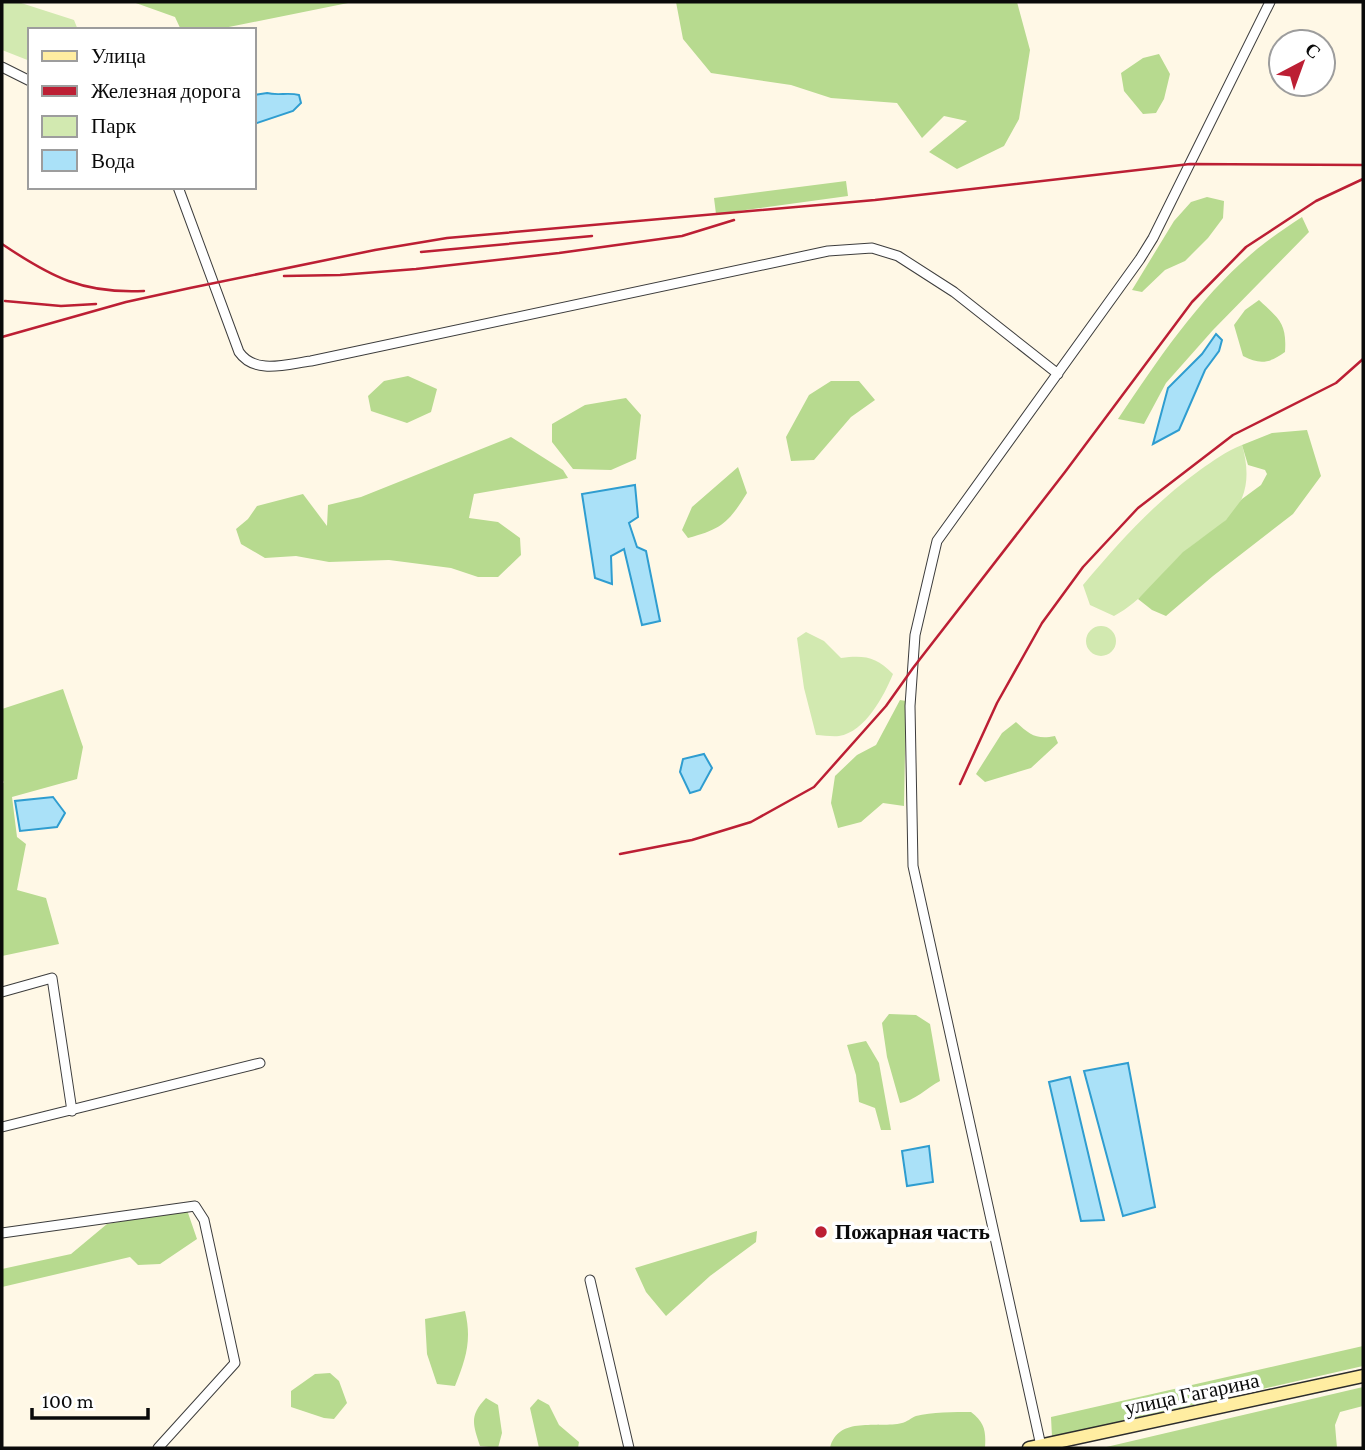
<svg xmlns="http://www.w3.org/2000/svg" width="1365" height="1450" font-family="'Crimson Pro',serif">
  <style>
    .green { fill: #d2e9b0 }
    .forest { fill: #b7da8f }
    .water { fill: #aae1f8; stroke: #2f9dd0; stroke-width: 2 }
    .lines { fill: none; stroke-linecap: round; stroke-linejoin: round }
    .minor-casing { stroke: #3d3d3d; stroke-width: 11 }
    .secondary-casing { stroke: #2c2c2c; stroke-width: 15 }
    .minor { stroke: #fff; stroke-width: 9 }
    .secondary { stroke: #ffeda1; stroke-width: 12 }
    .rail { stroke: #bc1f34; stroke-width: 2.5 }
    .poi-dot { fill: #bc1f34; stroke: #fff; stroke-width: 2.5 }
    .labels { text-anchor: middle; stroke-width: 7; stroke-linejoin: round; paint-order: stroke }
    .poi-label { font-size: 21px; font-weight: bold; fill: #0a0a0a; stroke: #fff; text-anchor: start }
    .street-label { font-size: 21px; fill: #0a0a0a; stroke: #fff }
  </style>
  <rect width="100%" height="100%" fill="#fff8e6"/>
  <path class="green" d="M2 2H18L74 20 78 30H30V61L2 50Z
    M1242 445C1247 462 1249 481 1242 498 1232 524 1201 536 1182 554 1160 575 1142 601 1114 616L1090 605 1083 585C1120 541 1153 504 1200 470 1213 461 1226 451 1242 445Z
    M1086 641a15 15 0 1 1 30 0a15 15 0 1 1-30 0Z
    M806 632 824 641 841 658C865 655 876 657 893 674 884 696 865 732 839 736 832 737 823 735 816 735L804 688 797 638Z"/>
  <path class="forest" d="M133 2H353L214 30H181L175 17Z
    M676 2H1017L1030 50 1019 119 1004 146 957 169 929 152 967 121 944 116 922 138 897 103 831 98 791 85 711 73 683 39Z
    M1159 54 1170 74 1164 99 1156 113 1143 114 1124 91 1121 73 1143 58Z
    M846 181 848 196 716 214 714 198Z
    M1207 197 1224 201 1223 218 1208 238 1185 261 1165 270 1142 292 1132 290 1174 221 1191 202Z
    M1302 217 1309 232 1213 330 1166 383 1144 424 1118 419C1161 355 1205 289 1266 242 1278 233 1290 225 1302 217Z
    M1259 300C1279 319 1287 323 1285 352 1270 363 1260 365 1243 356L1234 325 1245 310Z
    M408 376 437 389 431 412 407 423 371 411 368 396 384 381Z
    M831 381H859L875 400 851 417 814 460 791 461 786 437 809 395Z
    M626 398 641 415 636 459 611 470 573 469 552 442V424L585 405Z
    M1307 430 1321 476 1293 514 1213 576 1166 616 1152 610 1138 599 1183 552 1226 520 1242 499 1261 485 1267 474 1265 470 1248 465 1242 445 1272 433Z
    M511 437 563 470 568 478 474 494 469 518 498 522 520 538 521 555 498 577H478L451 568 389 560 329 562 296 556 265 558 241 544 236 529 248 519 257 506 303 494 327 526 328 505 361 497Z
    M738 467 747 493C729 522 722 529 688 538L682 530 692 507Z
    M63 689 83 747 77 779 12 797 17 837 26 844 17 890 46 898 59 944 2 956V782L4 783 2 778V709Z
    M900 700 906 701 904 806 883 803 861 822 838 828 831 803 835 776 857 755 876 745Z
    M1016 722C1030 735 1037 740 1055 736L1058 743 1031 768 985 782 976 774 1002 733Z
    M889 1014 916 1015 930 1024 940 1081C927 1088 914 1101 900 1103L887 1057 882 1023Z
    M866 1041 879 1063 891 1130H881L875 1108 859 1102 856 1075 847 1045Z
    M187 1210 197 1239 160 1264 138 1265 130 1257 2 1287V1269L71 1254 107 1224Z
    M757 1231 756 1242 710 1276 666 1316 646 1292 635 1268Z
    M465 1311C472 1340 466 1359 455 1386L437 1384 427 1354 425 1319Z
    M1363 1346V1366L1052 1437 1051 1417Z
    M330 1373 339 1381 347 1403 334 1419 324 1418 291 1407V1391L315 1374Z
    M1363 1387V1406L1340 1412 1335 1425 1337 1448H1102Z
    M486 1398 498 1405 502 1433 498 1448 480 1446C473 1424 469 1416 486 1398Z
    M538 1399 549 1405 559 1425 579 1442 578 1448H539L530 1408Z
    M971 1412C985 1423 986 1431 985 1448H830C838 1415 878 1429 902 1423 907 1422 911 1418 916 1416 931 1412 955 1412 971 1412Z"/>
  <path class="water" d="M267 93C278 96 288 92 299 95L301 103 293 111 254 124V95Z
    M1216 334 1222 340 1219 351 1205 370 1179 430 1153 444 1168 388 1202 354Z
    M635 485 638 517 629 523 637 547 646 551 660 621 642 625 624 549 611 556 612 584 595 578 582 494Z
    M704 754 712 768 700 790 690 793 680 772 683 759Z
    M53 797 65 813 57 827 20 831 15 801Z
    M1128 1063 1155 1207 1123 1216 1084 1071Z
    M1070 1077 1104 1220 1081 1221 1049 1082Z
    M929 1146 933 1182 907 1186 902 1151Z"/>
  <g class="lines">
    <g class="minor-casing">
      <path id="minor" d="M2 67 30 81
        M178 187 239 352C255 375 287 364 311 361L828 251 872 248 898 256 954 292 1058 374
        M2 992 52 978 72 1111
        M2 1127 260 1063
        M2 1233 195 1206 204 1220 235 1363 158 1448
        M590 1280 629 1448
        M1041 1446 913 866 910 706 915 635 937 541 1140 259 1153 238 1270 2"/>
    </g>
    <g class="secondary-casing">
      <path id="secondary" d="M1029 1448 1363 1376"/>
    </g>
    <use href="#minor" class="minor"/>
    <use href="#secondary" class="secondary"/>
    <path class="rail" d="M2 244C51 277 83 294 144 291
      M421 252 592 236
      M284 276 340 275 416 269 559 253 682 236 734 220
      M5 301 61 306 96 304
      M2 337 126 302 190 288 375 250 447 238 875 200 1190 164 1363 165
      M960 784 997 703 1042 623 1083 567 1138 508 1233 435 1336 383 1363 359
      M620 854 692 840 751 822 814 787 886 706 913 668 1065 472 1192 302 1246 247 1316 201 1363 179"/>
  </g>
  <circle class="poi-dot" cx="821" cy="1232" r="7"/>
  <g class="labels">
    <g class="poi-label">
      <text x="835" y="1239">Пожарная часть</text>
    </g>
    <g class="street-label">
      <text transform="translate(1192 1394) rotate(-12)" y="7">улица Гагарина</text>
    </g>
  </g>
  <rect width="1365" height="1450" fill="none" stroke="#0a0a0a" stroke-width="7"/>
  <rect x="28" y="28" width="228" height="161" fill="#ffffff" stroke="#9d9d9d" stroke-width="2"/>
  <rect x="42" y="51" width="35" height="10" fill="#ffeda1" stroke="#9d9d9d" stroke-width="2"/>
  <text x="91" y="63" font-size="21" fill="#0a0a0a">Улица</text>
  <rect x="42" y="86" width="35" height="10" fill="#bc1f34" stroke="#9d9d9d" stroke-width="2"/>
  <text x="91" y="98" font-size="21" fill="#0a0a0a">Железная дорога</text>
  <rect x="42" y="116" width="35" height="21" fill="#d2e9b0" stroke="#9d9d9d" stroke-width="2"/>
  <text x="91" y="133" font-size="21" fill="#0a0a0a">Парк</text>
  <rect x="42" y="150" width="35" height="21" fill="#aae1f8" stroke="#9d9d9d" stroke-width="2"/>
  <text x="91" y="168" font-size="21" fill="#0a0a0a">Вода</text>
  <g transform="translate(1302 63) rotate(41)"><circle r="33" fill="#ffffff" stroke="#9d9d9d" stroke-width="2"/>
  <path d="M0-5L12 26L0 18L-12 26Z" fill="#bc1f34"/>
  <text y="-10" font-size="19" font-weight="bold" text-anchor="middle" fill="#0a0a0a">С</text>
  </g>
  <path d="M32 1408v10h116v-10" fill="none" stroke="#0a0a0a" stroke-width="3.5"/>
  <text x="42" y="1408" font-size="21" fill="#0a0a0a" stroke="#ffffff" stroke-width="5" paint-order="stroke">100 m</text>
</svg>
